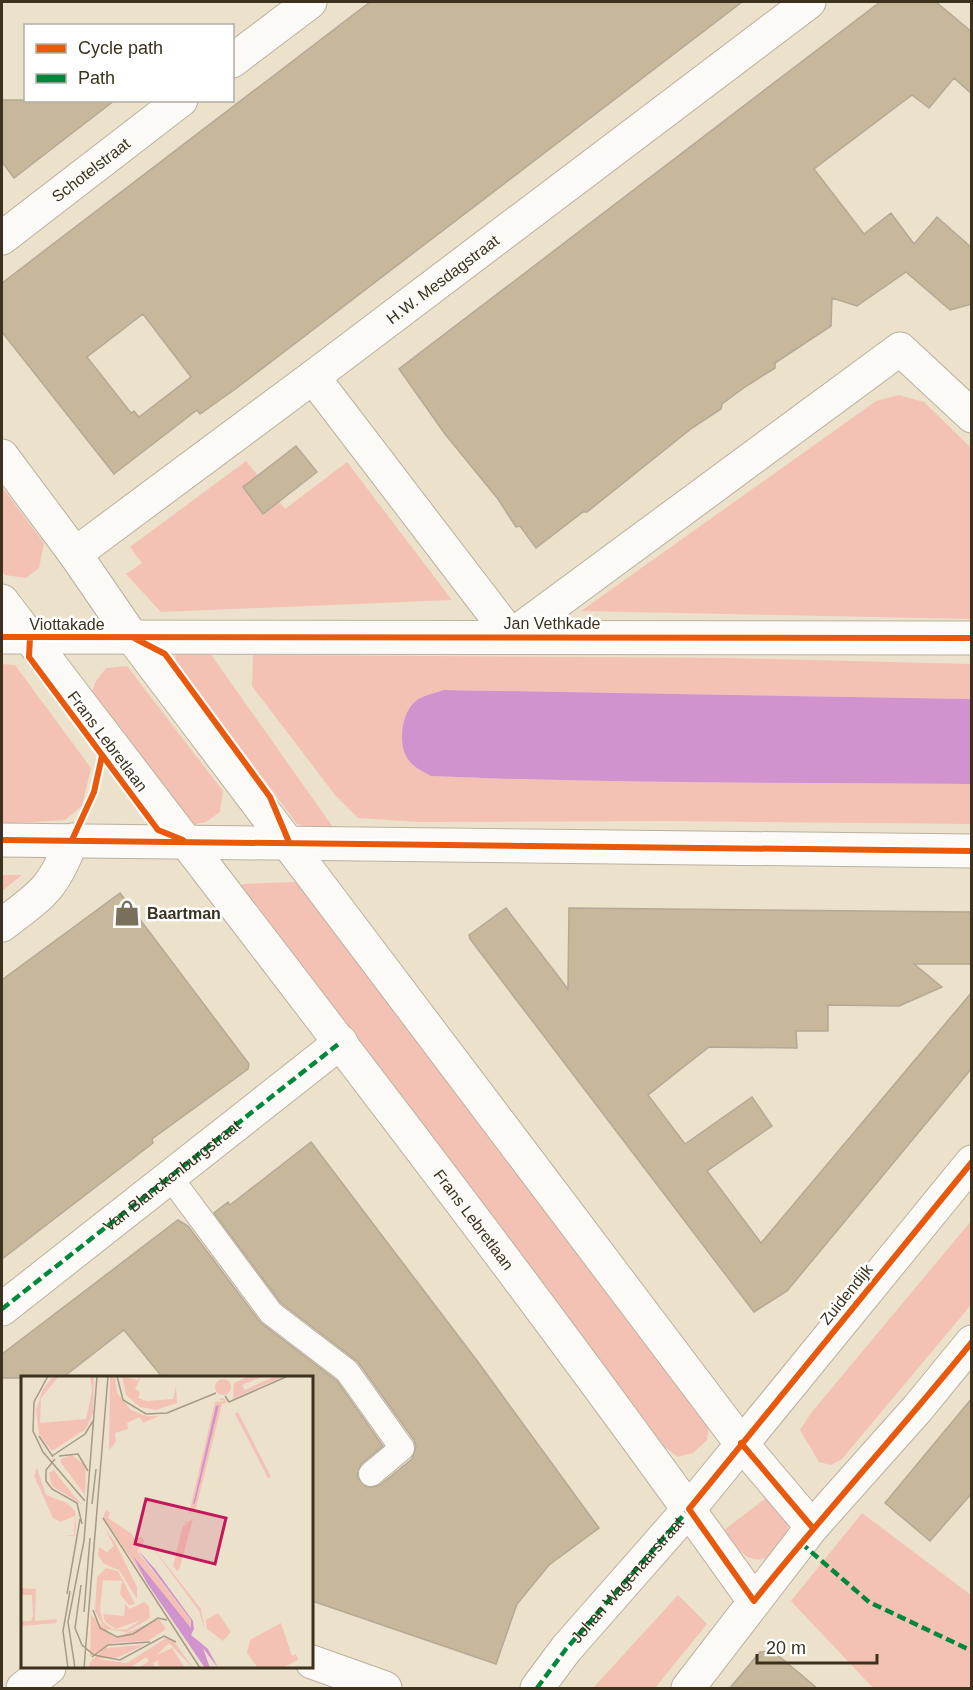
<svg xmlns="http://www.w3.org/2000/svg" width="973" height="1690" font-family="Arial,sans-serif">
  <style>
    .green { fill: #f4c2b5 }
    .water { fill: #d093ce }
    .building { fill: #c7b89b; stroke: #b3a996; stroke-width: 1.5; fill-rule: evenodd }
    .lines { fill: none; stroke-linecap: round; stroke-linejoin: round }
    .lane-casing { stroke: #bab19e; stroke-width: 26 }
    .street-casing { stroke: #bab19e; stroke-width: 35 }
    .secondary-casing { stroke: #bab19e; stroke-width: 35 }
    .lane { stroke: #fcfaf7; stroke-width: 24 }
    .street { stroke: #fcfaf7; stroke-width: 33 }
    .secondary { stroke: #fcfaf7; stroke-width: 33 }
    .quiet { stroke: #00873e; stroke-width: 4.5; stroke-dasharray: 9 4.5; stroke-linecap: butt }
    .cycleway-casing { stroke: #fff; stroke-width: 10 }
    .cycleway { stroke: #e8590c; stroke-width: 6 }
    .labels { text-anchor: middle; stroke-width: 5; stroke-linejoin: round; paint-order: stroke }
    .street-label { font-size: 16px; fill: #3b311d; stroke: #fff }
    .poi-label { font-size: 16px; font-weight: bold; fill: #3b311d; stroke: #fff; text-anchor: start }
    .inset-road { fill: none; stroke: #a59b85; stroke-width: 1.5 }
    .view { fill: #c2185b; fill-opacity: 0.15; stroke: #c2185b; stroke-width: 3 }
    .inset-edge { fill: none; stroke: #3b311d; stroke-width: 3 }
  </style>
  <rect width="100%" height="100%" fill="#ece1cb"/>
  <path class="green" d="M899 395 924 402 971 448V619L581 611 876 401Z
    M246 461 285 509 347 462 452 600 161 612 126 574 142 563 130 547Z
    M2 487 44 543 39 568 26 578 5 575 2 571Z
    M205 646 335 830 315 829 297 824 175 660 178 647Z
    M253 655 728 658 971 664V699L444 690 431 776C611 784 791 782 971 784V824L664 821 419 822 358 818 335 795 252 686Z
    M2 664 15 665 91 768 82 806 65 820 2 824Z
    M127 666 223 791 220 812 206 822 192 825 91 694 96 681 106 668Z
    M2 875H22L2 891Z
    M294 882 303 885 709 1426 707 1440 693 1453 678 1457 658 1442 239 888 243 884Z
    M971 1221V1305L842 1459 831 1465 819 1462 800 1430 811 1413Z
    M770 1495 789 1522 786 1535 766 1558C745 1565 736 1545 724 1530Z
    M862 1513 971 1595V1688H873L791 1601Z
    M678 1595 707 1624 655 1688H593Z"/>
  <path class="water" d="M444 690 971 699V784C791 782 611 784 431 776 422 771 411 766 406 756 398 740 402 711 417 700 425 695 435 693 444 690Z"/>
  <path class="building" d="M370 2H742L234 390 200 414 197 410 114 474 2 332V283ZM143 314 191 377 139 417 134 411 131 413 87 357Z
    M880 2H936L972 32V94L954 78 929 108 912 95 814 169 864 234 891 213 914 244 937 217 972 248V304L950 310 906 272 857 306 832 298 831 326 775 363V368L745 387 722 404 721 409 692 428 587 512H583L536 548 520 526 516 527 498 499 445 434 399 369Z
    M2 100H115L14 178 2 162Z
    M296 446 317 472 263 514 243 487Z
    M120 893 249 1064 248 1069 152 1139 153 1143 2 1259V980Z
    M506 908 568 989 569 908 972 912V964H914L942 987 899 1006 828 1005V1031H796L797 1048 709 1047 648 1095 685 1144 752 1097 772 1126 707 1171 761 1243 972 992V1068L787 1291 754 1312 470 939 469 935Z
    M311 1142 478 1362 599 1528 549 1565 517 1604 496 1664 312 1601V1378H163L124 1330 62 1378H2V1354L178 1220 188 1226 260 1322 337 1381 383 1446 361 1464 357 1477 367 1488 380 1485 412 1459 416 1447 414 1440 358 1362 281 1303 214 1213 228 1202 230 1205Z
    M972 1398V1493L930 1541 885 1503Z
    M773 1651 818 1689H729L760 1652Z"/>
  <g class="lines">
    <g class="lane-casing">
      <path id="lane" d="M170 1177 271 1313 347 1371 402 1448 371 1474"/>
    </g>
    <g class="street-casing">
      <g id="street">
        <path d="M232 61 310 2"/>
        <path id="s1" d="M2 238 181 100"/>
        <path d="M313 377 511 636 900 349 972 416"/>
        <path d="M2 456 75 554 132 637 741 1443 812 1527"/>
        <path id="s2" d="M75 554 313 377 809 2"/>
        <path id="s3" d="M2 601C254 933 513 1261 754 1601"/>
        <path d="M2 925C43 894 53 889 72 840"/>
        <path id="s4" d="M2 1309 341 1042"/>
        <path d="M312 1662 385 1688"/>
        <path d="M23 1688 49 1668"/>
        <path id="s5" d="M537 1688 566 1649 689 1509 972 1162"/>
        <path d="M688 1688 812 1527 918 1408 972 1342"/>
      </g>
    </g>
    <g class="secondary-casing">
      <path id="secondary" d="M2 637 972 638
        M2 840 972 851"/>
    </g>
    <use href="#lane" class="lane"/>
    <use href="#street" class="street"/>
    <use href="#secondary" class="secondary"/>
    <path class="quiet" d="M2 1309 341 1042
      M801 1543 869 1602 972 1651
      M537 1688 566 1649 689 1509"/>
    <g class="cycleway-casing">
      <path id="cycleway" d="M2 637 972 638
        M30 638 29 657 158 830 183 840
        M134 638 165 654 270 797 289 842
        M2 840 972 851
        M72 840 94 792 102 756
        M972 1162 689 1509 754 1601C824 1513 901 1430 972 1342
        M741 1443 812 1527"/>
    </g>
    <use href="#cycleway" class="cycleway"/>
  </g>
  <defs>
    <g id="shop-bare" transform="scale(2.07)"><path d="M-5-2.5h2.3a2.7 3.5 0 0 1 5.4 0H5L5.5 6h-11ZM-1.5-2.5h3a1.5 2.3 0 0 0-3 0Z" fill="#796f5a" stroke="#fff" stroke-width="2.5" paint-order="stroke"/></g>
  </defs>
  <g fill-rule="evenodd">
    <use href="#shop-bare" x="127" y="913"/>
  </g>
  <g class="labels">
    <g class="street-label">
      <text dy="6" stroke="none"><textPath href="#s1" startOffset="112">Schotelstraat</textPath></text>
      <text dy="6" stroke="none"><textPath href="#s2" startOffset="459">H.W. Mesdagstraat</textPath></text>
      <text x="552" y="629">Jan Vethkade</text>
      <text x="67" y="630">Viottakade</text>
      <text transform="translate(108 741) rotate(53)" y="6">Frans Lebretlaan</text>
      <text dy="6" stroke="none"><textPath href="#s4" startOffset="216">Van Blanckenburgstraat</textPath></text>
      <text dy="6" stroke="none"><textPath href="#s3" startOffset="778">Frans Lebretlaan</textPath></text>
      <text transform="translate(846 1294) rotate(-51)" y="6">Zuidendijk</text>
      <text dy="6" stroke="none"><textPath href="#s5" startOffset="141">Johan Wagenaarstraat</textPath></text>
    </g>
    <g class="poi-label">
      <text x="147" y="919">Baartman</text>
    </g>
  </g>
  <g transform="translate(21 1376)">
    <rect width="292" height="292" fill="#ece1cb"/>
    <path d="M32 0H38L20 22 19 47 65 43 71 15 69 0H73L72 37 65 53 31 75 18 58 15 34 22 13ZM89 0H94L96 17 110 34 125 40H138L122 47 119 41 106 47 107 53 94 57 95 66 88 74ZM101 0 116 4 120 1 114 13 119 16 117 22 126 25 152 23 155 11 156 27 135 34 119 31 105 19ZM228 0H243L221 9 224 14 254 0H264L212 23 213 7ZM194 11a8 8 0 1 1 16 0a8 8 0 1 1-16 0ZM202 22 206 26 201 28 175 132 168 138 194 26 203 25 198 23ZM217 36 250 101 247 102 214 38ZM51 79 65 90 64 119 40 87V83ZM16 92 25 119 46 127 54 135 55 148 54 159 53 160H43L53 159 54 140 39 146 32 142 13 100ZM33 94 52 119 62 129 31 110 28 97ZM85 134 89 137 87 142 111 158 114 164 120 161 124 165 116 175 170 244V252L112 181 184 292 82 141ZM172 143 158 194 156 195 152 190 162 150 168 147 162 148ZM84 153 94 166 116 211V223L98 194 83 188 77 179 78 171 86 176 93 170ZM126 164 180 233 184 255 178 235ZM85 192 97 195 114 228 108 229 99 218 101 205 82 204 79 235 82 246 91 253 96 254 106 253 120 244 95 253 84 246 82 238 103 240 104 228 109 233 123 226 128 230 129 242 106 256 84 253 74 235 76 201ZM0 212 15 213 14 245 36 243 35 247 0 250V245H10L12 240 11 219H0ZM197 237 210 256 202 265 186 253 185 244ZM70 239 94 262 138 243 145 253 127 265 92 267 69 281ZM260 247 271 280 275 278 277 284 261 292H237L226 277 229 264ZM145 262 152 264 172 292 148 267 136 279 151 272 164 292H138L137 284 132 287 134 292H118L128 285 125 281 109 292H67L70 285 84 272 123 269 98 281 75 283 106 287Z" fill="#f4c2b5"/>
    <path d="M198 29 174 127 172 129 195 30ZM116 173 134 193 172 245 173 253 170 259 187 273 197 292 182 272 189 292H184L126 207 112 180 170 252V244Z" fill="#d093ce"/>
    <path class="inset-road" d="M27 0 13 26 12 55 22 76 64 125M96 0 102 24 125 38 146 37 195 17M204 20 208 26 267 0M18 60 32 81M31 80 64 58 72 45M38 80 57 78 67 95M34 83 25 94V105L31 113 56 127 61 148M71 128 75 93M82 142 179 292M60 209 54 252 61 269 73 279 99 284 143 260 155 266M46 218 59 143M72 234 79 252 96 261 112 258 137 242 146 244M63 236 69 162M71 281 87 269 129 266M47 292 42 255 49 215M54 292 47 246 63 165 76 0M63 292 87 0"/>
    <path class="view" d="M125 123 205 142 194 188 114 168Z"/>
    <rect width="292" height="292" class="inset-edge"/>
  </g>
  <rect width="973" height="1690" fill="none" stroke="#3b311d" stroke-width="6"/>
  <rect x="24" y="24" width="210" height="78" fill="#ffffff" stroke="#b1ada5" stroke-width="1.5"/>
  <rect x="36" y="44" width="30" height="9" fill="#e8590c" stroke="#b1ada5" stroke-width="1.5"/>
  <text x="78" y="54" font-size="18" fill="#3b311d">Cycle path</text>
  <rect x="36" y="74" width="30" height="9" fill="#00873e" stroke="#b1ada5" stroke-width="1.5"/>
  <text x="78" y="84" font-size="18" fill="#3b311d">Path</text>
  <path d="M757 1654v9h120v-9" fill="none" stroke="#3b311d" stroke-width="3"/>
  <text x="766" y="1654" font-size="18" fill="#3b311d" stroke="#ffffff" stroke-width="4.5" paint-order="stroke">20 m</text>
</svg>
